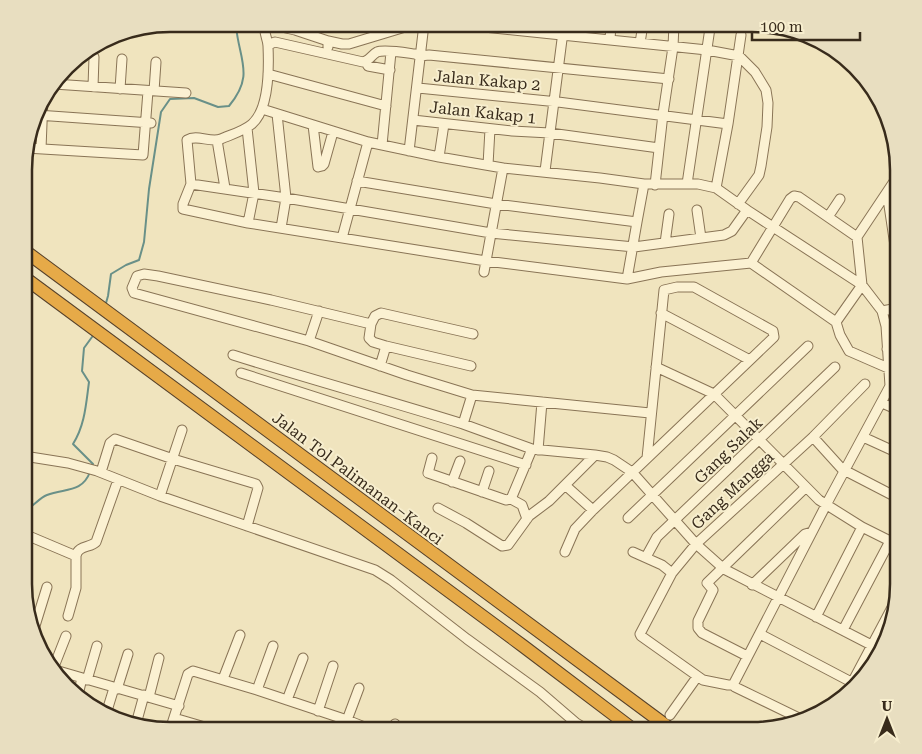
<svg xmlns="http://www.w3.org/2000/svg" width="922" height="754" font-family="'Roboto Serif',serif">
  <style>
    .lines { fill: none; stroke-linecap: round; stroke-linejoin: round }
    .stream { stroke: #699088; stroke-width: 2 }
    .minor-casing { stroke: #897456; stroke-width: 11 }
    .highway-casing { stroke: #57422b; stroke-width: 14 }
    .minor { stroke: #fbf1d2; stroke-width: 9 }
    .highway { stroke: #e6aa48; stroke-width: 12 }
    .labels { text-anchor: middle; stroke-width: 4; stroke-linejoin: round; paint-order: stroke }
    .street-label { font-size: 16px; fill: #382b1b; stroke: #f7eece }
    .rim { fill: none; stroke: #382b1b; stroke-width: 2.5 }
  </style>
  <rect width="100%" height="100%" fill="#f0e4be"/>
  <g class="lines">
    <path class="stream" d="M106 303 108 296 111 274 126 265 139 260 144 242 149 189 161 112 170 99 194 98 218 107 229 106C255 75 239 60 236 26L244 24
      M92 337 84 348 82 371 89 382C86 404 85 425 73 444L93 464 92 468
      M24 511C33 507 39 498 47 495 65 488 82 493 90 472"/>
    <g class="minor-casing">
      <path id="minor" d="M300 24 295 30 328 41V47
        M455 24 707 50 739 56 755 72 766 90 768 103 767 127 761 166 759 175 738 204
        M756 24H757
        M295 30 272 25 265 28C264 34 268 40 268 46 269 68 269 109 252 124 244 131 230 135 221 139 210 143 197 134 187 140L191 184 183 204V209L248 223 486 261 627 279 661 272 751 263 836 322
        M575 36 577 24
        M610 40 611 24
        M328 41 342 44H349L402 28 405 24
        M640 43 643 24
        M268 45 275 42 363 62C370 61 371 55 377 52 384 49 407 53 415 54L420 56
        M420 56 429 55 669 79
        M366 62 368 66 390 70
        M268 74 386 106
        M54 84 186 93
        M93 87 94 57
        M418 88 558 102 728 124
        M120 89 122 59
        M154 91 156 62
        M262 109 368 142 439 157 503 168 600 178 644 184H698L716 188 747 210 862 285 882 311 886 326 890 386 826 505 733 685
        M277 114 286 198 281 228
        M37 115 151 123
        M413 120 512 131 550 133 659 148
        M313 125 318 167 322 166 324 164 333 132
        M247 128 254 193 248 223
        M217 140 225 188
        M382 145 391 52
        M26 148 143 155 148 91
        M893 148 894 149
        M41 149 43 98
        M409 151 424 24
        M439 157 444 124
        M488 165 490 129
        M545 171 564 24
        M357 181 496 204 637 222 644 184
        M191 184 286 198 491 233 634 247 724 235 732 231 747 210
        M687 184 710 28
        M655 185 663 114 673 47 674 24
        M716 188 728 124 741 35
        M887 192 898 266
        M697 210 701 238
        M828 217 840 199
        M342 238 368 142
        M665 243 669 214
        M751 263 790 199 794 196 799 197 857 237
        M484 272 503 168
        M627 279 637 222
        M882 311 898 308
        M661 313 750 360
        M371 324 271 300 158 276 144 274 137 276 132 288 134 293 309 341 407 375 472 395 650 413
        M309 341 319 311
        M887 349 898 332
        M233 355C309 379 386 400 463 424
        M380 366 386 346
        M471 366 386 346 373 342 369 338 371 324 375 316 381 313 473 334
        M656 367 714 394 819 500 862 527 898 545
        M888 368 849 351 840 335 836 322 862 285 857 237 897 177
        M241 373 526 465
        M472 395 463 424 532 449 595 455 607 457 614 460 632 472 696 544 724 569 881 650
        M882 403 898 410
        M813 437 842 469 898 498
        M863 437 898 453
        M538 450 542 402
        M24 456 68 463 97 471 160 496 375 570 391 580 467 639 540 692 576 723 588 730
        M432 458 428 473 506 500 511 499 522 505 527 519
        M101 472 110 443 115 439 173 459 256 484 258 488 247 526
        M452 482 460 461
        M565 485 593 510
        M482 492 489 471
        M160 496 182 430
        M511 499 532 449
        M438 508 466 523 502 546 508 545 529 516 549 501 595 455
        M628 518 808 346
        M24 534 76 556C78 545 90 548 96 542L118 480
        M565 552 575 529 593 510 750 360 774 337 773 331 694 287H677L664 290 647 458
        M633 552 662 565 672 573
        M646 557 657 537 835 367
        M752 585 805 534 812 532
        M68 616 76 588V556
        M816 617 862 527
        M34 629 47 587
        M843 630 890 541
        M760 634 857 685
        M747 656 702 633 698 628V621L713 590 707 583 805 488
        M53 669 66 636
        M55 670 179 706
        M223 679 240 635
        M87 680 97 646
        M117 689 128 654
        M257 690 273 646
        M846 694 897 598
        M78 695 82 678
        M149 697 159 658
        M287 700 303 658
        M318 711 333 666
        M106 714 114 688
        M670 715 697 677
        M174 718 215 730
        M347 720 359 688
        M803 720 735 687 733 685H728L703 680 641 636 640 634 672 573 696 544 813 437 865 384
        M136 724 144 695
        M170 730 188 674 193 671 257 690 347 720 362 726 366 730
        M394 730 395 724
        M426 730H427"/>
    </g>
    <g class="highway-casing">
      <path id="highway" d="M25 251 672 730
        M25 278 523 646 634 730"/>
    </g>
    <use href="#minor" class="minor"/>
    <use href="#highway" class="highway"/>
  </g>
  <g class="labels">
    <g class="street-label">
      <text transform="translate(487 80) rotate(5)" y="6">Jalan Kakap 2</text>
      <text transform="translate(483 112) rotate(6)" y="6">Jalan Kakap 1</text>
      <text transform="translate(728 450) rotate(-44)" y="6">Gang Salak</text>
      <text transform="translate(358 478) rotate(37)" y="6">Jalan Tol Palimanan–Kanci</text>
      <text transform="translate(732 490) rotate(-43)" y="6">Gang Mangga</text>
    </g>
  </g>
  <path d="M0 0H922V754H0ZM170 32H752A138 138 0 0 1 890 170V584A138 138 0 0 1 752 722H170A138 138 0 0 1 32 584V170A138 138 0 0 1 170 32Z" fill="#e8dec0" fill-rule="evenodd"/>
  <path class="rim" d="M170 32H752A138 138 0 0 1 890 170V584A138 138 0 0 1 752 722H170A138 138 0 0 1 32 584V170A138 138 0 0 1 170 32Z"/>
  <g transform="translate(887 719)" stroke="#f7eece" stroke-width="4" paint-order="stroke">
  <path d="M0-4L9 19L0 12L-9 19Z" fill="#382b1b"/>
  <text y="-8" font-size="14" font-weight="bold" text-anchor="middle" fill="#382b1b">U</text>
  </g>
  <path d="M752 32v8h108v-8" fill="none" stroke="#382b1b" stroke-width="2.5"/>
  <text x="760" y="32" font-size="15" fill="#382b1b" stroke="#f7eece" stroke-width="4" paint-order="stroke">100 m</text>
</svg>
